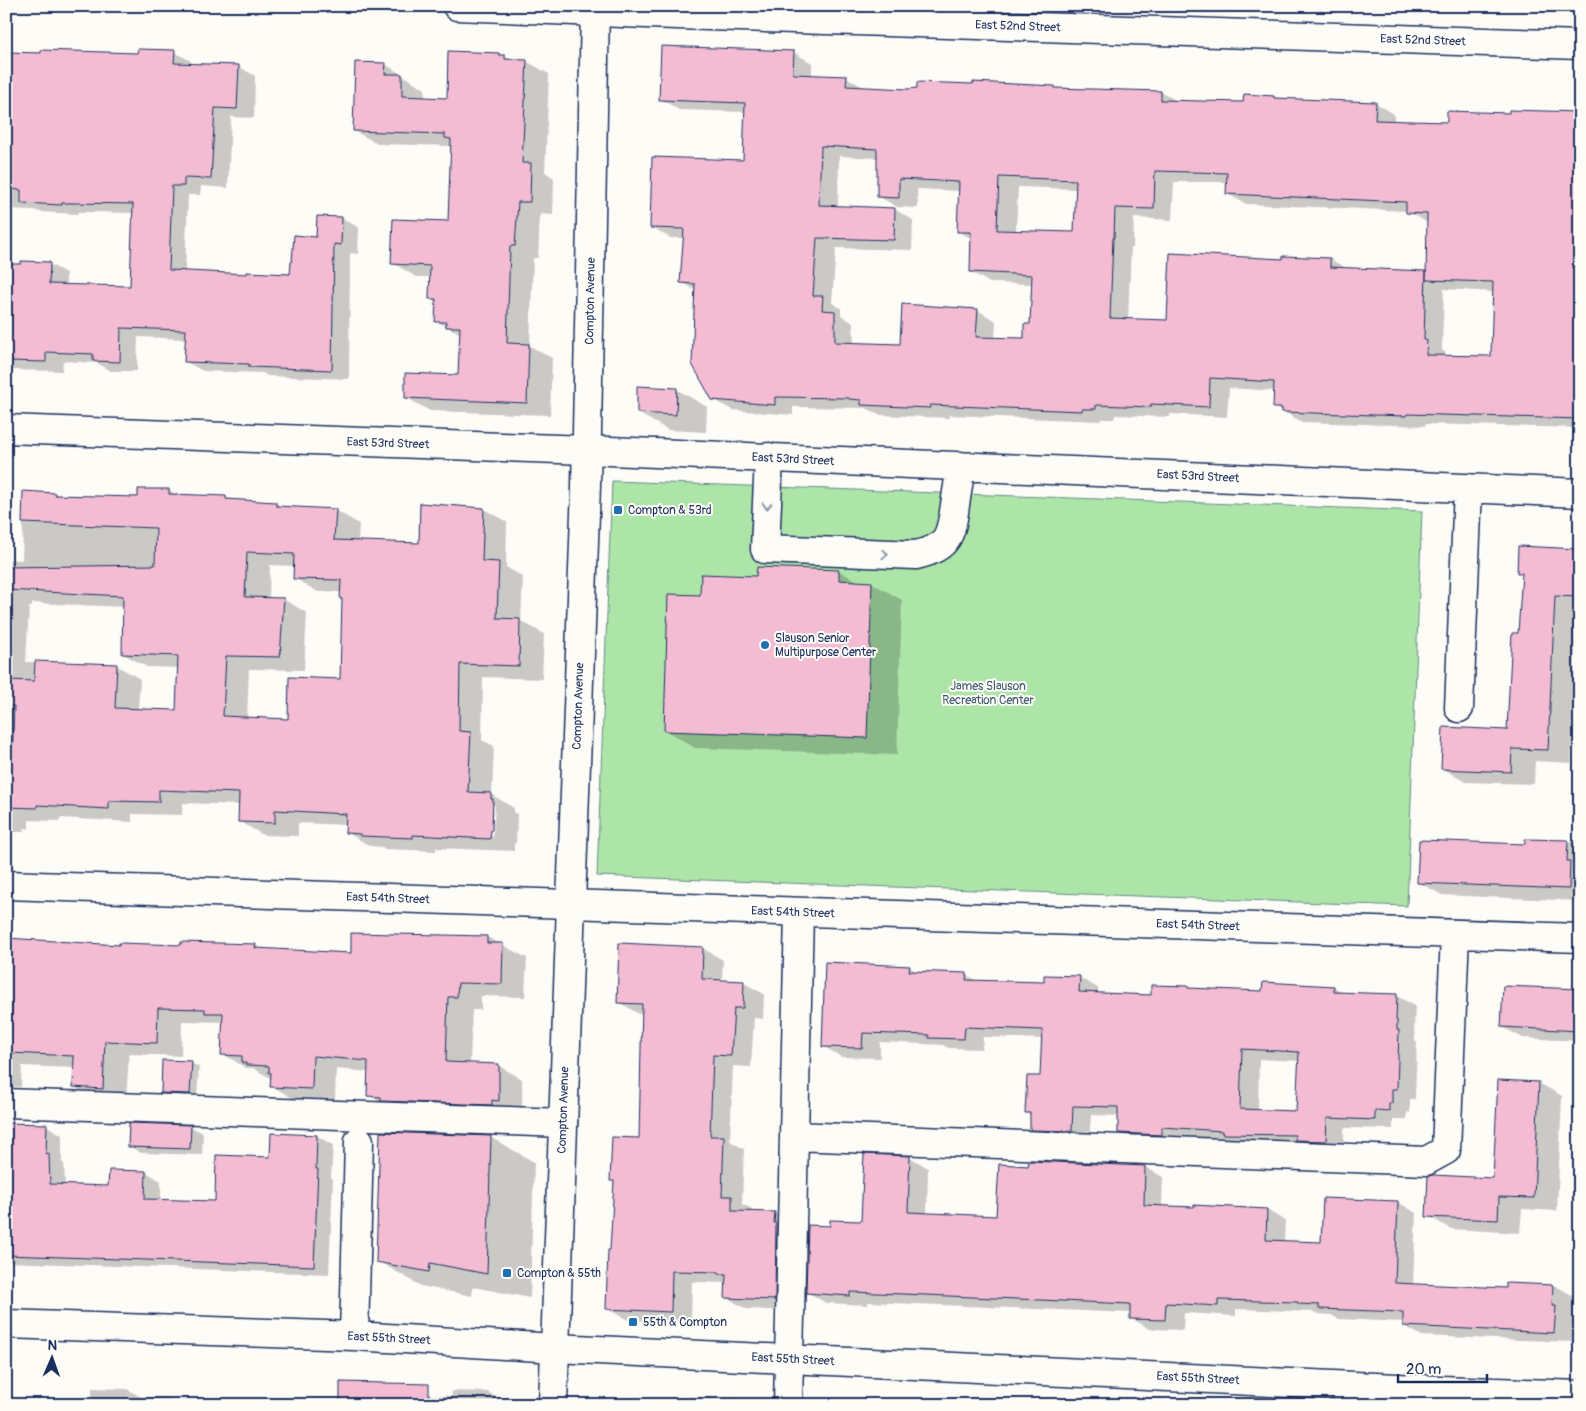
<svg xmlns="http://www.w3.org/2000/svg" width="1586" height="1411" font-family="Pangolin,sans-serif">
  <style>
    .green { fill: #ade5a9; stroke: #648a84 }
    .shadow { fill: #0003; fill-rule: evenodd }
    .building { fill: #f4bcd3; stroke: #1b2f5e; fill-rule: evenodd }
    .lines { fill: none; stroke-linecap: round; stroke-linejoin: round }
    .minor-casing { stroke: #1b2f5e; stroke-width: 31 }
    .major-casing { stroke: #1b2f5e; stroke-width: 31 }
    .minor { stroke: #fdfcf7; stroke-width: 28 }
    .major { stroke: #fdfcf7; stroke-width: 28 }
    .oneway { stroke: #8c96aa }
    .poi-dot { fill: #1f6fb2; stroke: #fdfcf7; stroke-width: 2 }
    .labels { text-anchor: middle; stroke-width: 4; stroke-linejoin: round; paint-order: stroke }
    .street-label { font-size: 12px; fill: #1b2f5e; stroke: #fdfcf7 }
    .poi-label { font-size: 12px; fill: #1b2f5e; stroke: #fdfcf7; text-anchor: start }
    .park-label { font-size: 12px; fill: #405c71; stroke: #fdfcf7 }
  </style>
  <rect width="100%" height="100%" fill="#fdfcf7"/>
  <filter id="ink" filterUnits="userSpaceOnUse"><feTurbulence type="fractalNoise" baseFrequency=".02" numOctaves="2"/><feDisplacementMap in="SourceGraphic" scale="10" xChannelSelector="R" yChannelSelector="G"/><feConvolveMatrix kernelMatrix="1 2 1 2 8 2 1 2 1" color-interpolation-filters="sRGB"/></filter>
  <g filter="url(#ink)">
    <path class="green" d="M612 481 1422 511 1407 906 597 876Z"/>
    <path class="shadow" d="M174 52 191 61V64L238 66 255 76 254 118 231 117 228 188 201 186 200 195H188L185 272 291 276 318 238 342 218 359 228 358 254 350 253 349 379 267 376 263 373 203 371 186 362 187 339 138 337 137 371H111L97 363 63 361 62 371 6 370V265L49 264 66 273V285L131 288 134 213 91 212H78V214L39 212 34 210 6 209V53L139 55Z
      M793 52 812 63V76L846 77 865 88 908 90 1055 88 1058 90 1161 92 1177 101 1244 103 1274 97 1279 100 1376 103 1394 114V122L1448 124 1580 114V428L1425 424V426L1302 422 1275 407V391L1229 388 1227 417 1170 414V417L1115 415 1114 419H1101V421L949 415V418L881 415 866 408 793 407V415L732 410 713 399 696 291 682 282 685 238H670L652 227 744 161 746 112 679 110 661 99ZM839 156 878 158V196L897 207 918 208 917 189 960 191 958 231 972 239 971 272 990 283 1033 284 1031 326 1025 340 995 339 996 321 977 310 901 345 854 344 853 323 841 315V308L832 303 836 248 912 250 913 220 894 209 838 207ZM1174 182H1227V194L1246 204 1407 211 1428 223 1427 273 1348 269 1330 259 1284 257V260L1168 322 1128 320 1131 248H1133L1134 218 1172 220ZM1018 187 1077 189 1075 233 1016 232ZM1444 289 1494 292 1492 358 1445 357V352L1442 350Z
      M499 54 512 60 526 61 549 74 545 172 554 178 553 215 540 214 538 258H533L530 346 552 358 550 415 430 411 407 398 459 376 461 334 436 321 437 302 430 298 431 277H416L393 263 449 222 452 146 378 144 354 131 385 64 425 89V98L448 99Z
      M676 389 707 407 706 432 668 430 638 413Z
      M169 490 177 495 225 497 232 501 276 503 284 508 335 510 359 524 358 542 420 544 484 509 507 522 506 567 523 577 521 621 544 634 542 679 483 677 482 740 494 746 492 795 514 808V813L517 814 516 843H514V851L436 848V851L385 849 382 847 370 846 346 832V825L298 823V836L263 835 239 821 240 805 183 803 182 815 132 814V822L60 818V821L29 820V829L24 828V832H6V559L22 560 24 493 55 494 59 496 139 499ZM270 565 295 566 294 578 318 592H341L344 600 342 680 289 720 247 719 249 669 304 670 307 613 283 599H269ZM32 603 124 607 123 654 147 667 179 668 178 711 138 710 140 679 116 665 26 662 29 607H32ZM492 805H495L493 837 491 836Z
      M1580 550V608H1577L1571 763 1535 761 1534 784 1465 782 1442 768 1509 731 1519 634 1523 575 1518 572Z
      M839 571 859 582 872 583 902 600 897 755 695 748 665 730 702 596 758 577Z
      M1526 840 1580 842V901L1442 895 1418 882 1526 845Z
      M487 937 527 958 525 997 481 996V1010H472L470 1064 499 1066 522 1079V1114L392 1109 368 1095 369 1072 336 1069 335 1102 295 1100 272 1086V1079L253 1068H246L223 1054 224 1022 182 1021 181 1056 129 1054 126 1102 98 1100 74 1087 75 1068 22 1066 21 1087 6 1086V938L121 946 255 945 263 950 352 954Z
      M702 948 723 960 722 981 744 983 764 994 763 1019 754 1018 751 1067 733 1066 730 1141 744 1149 742 1204 752 1209V1212L774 1213 795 1225V1311L746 1309 726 1297 727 1283 692 1282 691 1322 628 1320 607 1309 615 1182 611 1180 640 1139 643 1014H639L618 1002Z
      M909 967 919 973 966 975 978 981 1045 984 1080 978 1098 988V994L1152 996 1188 987 1191 989 1263 992 1334 987 1345 994 1397 996 1415 1006 1414 1031 1415 1032V1041L1417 1042 1415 1099H1410V1113L1407 1112V1120H1393V1129L1344 1128V1151L1235 1140 1180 1137V1145L1137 1143 1119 1132V1116L1091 1115 1089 1141 1049 1139 1031 1129V1115L1027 1112 1041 1078 1043 1039 983 1037 982 1049 948 1048 943 1045 880 1042V1058L841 1057 823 1046ZM1259 1059 1300 1061 1298 1112 1258 1111Z
      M1580 990V1041L1523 1038 1502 1027Z
      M191 1063 199 1067 197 1097 169 1096 162 1092Z
      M1539 1083 1562 1096 1557 1211 1522 1209 1520 1233 1451 1229 1428 1216 1494 1179Z
      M6 1124 47 1126 62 1135V1162L64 1164 65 1185 109 1187 146 1172 161 1181V1200L216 1202 271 1158 272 1134 317 1136 333 1145 331 1178 333 1179 329 1274 6 1262Z
      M130 1124 191 1127 203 1133 202 1155 141 1153 129 1146Z
      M490 1137 534 1162 530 1298 473 1287 472 1296 421 1286 378 1261Z
      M865 1156 910 1157 928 1168 927 1214 997 1217 1030 1167H1145L1163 1177 1162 1207 1267 1210 1285 1221 1284 1242 1322 1243 1398 1202 1416 1213 1413 1285 1507 1289V1284L1556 1286 1575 1297 1572 1342 1422 1336 1404 1326V1322L1339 1319 1331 1315 1318 1314 1314 1312 1236 1309V1316L1184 1313 1183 1330 1149 1329 1131 1318V1313L868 1302V1305L826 1303 807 1292 831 1228 862 1222Z
      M92 1388 127 1389 141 1397 168 1398 173 1400 219 1402 224 1405H92Z
      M452 1391 488 1392 508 1405H341L417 1395 452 1396Z
      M689 1397 766 1400 774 1405H688Z"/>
    <path class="building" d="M661 46 794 51 793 74 847 76 846 86 908 89 917 88V82L973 84V82L1055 86V88L1161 91V100L1243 102 1244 94 1274 96V98L1376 102 1375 120 1447 122V111L1509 113V110L1580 112V257L1575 320H1580V419L1407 414 1406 416 1282 412V408H1273L1274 382 1210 378 1209 407 1151 404V407L1096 405V409H1082V411L930 405V408L861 405V400L849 399V398L775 397V405L712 400 692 364 695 284 680 283 684 229 650 228 652 157 743 160 745 103 659 100ZM821 146 877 149V197L899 198V179L959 182 957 232H971L970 272 1032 275 1030 324H1024V338L976 337 978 309 902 304 900 344 835 342V311L822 310 823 296H813L817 238 894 240 895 208 819 205ZM1155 171 1227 173 1226 194 1406 202V213L1427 214 1426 280 1493 282 1491 356 1426 355 1427 340H1424L1426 271 1330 267V258L1283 256V259L1170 253 1167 320 1110 318 1113 238H1114L1115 208 1154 209ZM999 177 1076 180 1074 232 997 230Z
      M138 49 175 50 174 63 239 65 237 109 215 108 211 179 184 178V186H172L169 270 247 274V272L290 274 291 262H292L294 235 316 237 317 216 342 217 341 245 334 244 332 370 249 367V364L184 362 186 330 121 328 120 362 93 361V354L46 352V362L6 361V264H21V261L50 262 49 284 130 286 133 204 74 203H62V205L21 203V190L6 189V52L41 53V50L137 53Z
      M448 51 499 53V55H505V59L527 60 522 163H531L530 202H518L515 246H510L507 343 529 344 527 403 405 398V373L458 375 460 327H446V322H435L436 299H429L430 266 391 264 393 219 448 221 451 139 445 138V134L353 131 355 62 386 63 385 74H402V96L447 98Z
      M637 386 677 388 676 415 637 413Z
      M138 489H169V494L226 496V499L276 502V506L336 509 334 540 419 543 420 503 484 508 482 561 499 562 497 618 520 619 519 666 460 664 459 731 471 732 468 792 491 793V799H493L492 830H491L490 839 413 835V838L360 836V834L345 833 346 814 275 810V823L238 822 239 793 159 790V802L109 801V809L37 805V808L6 807V759H12L14 706H6V680L34 681 35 661 117 664 115 708 176 710 178 656 122 654 123 596 6 590V567L155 565 156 528 22 523 23 491 55 493V495L138 497ZM247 552 294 554 293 579 341 580 340 599H342L340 679 289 677 288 719 223 716 226 656 280 657 284 598 245 597Z
      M1518 546 1580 549V597L1555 596 1548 750 1512 749 1511 772 1441 769 1443 727 1507 730 1512 633H1518L1522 573H1517Z
      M757 567 839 570V580L872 582 867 738 664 731 668 594 700 595 701 574 756 576Z
      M1525 839 1568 840 1567 861H1570L1569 889 1417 883 1419 840 1525 844Z
      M351 933 487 936V943H503L502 984 458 983 457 997H448L446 1062 499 1064V1101L492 1100V1105L381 1101V1097L367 1096 368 1061 313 1056 312 1089 270 1087 271 1073H269V1066L246 1065V1063H242V1056L221 1055 223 1013H205V1009L158 1008 157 1043 105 1041 103 1089 73 1087 74 1056 9 1053 12 1004H6V938L119 945V943L181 945V942L256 944 255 948 351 953Z
      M619 943 703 947 702 979 744 981 743 1008H734L731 1056 713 1055 710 1136H724L722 1196H732V1211L775 1212 774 1223H776L775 1300 725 1298 726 1274H719V1272L672 1271 671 1312 606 1309 608 1250H610L614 1181H610L612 1137 639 1138 642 1004 617 1003Z
      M825 962 910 966 909 971 967 973 966 980 1044 982V975L1080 976 1079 992 1151 995V985L1188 986V988L1262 991 1263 982 1334 986V992L1397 994 1396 1020H1397V1030H1399L1397 1089H1392V1103H1389V1111L1375 1110V1120L1327 1118 1326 1141 1295 1140V1135L1222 1134V1131L1162 1127V1135L1118 1133V1107L1073 1106 1072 1131 1030 1130V1113H1025L1027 1076H1040L1042 1030 965 1027 964 1039 929 1038V1035L863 1033 862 1048 822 1047ZM1242 1049 1299 1052 1296 1111 1240 1109Z
      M1503 986 1580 989V1031L1501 1027Z
      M162 1060 192 1061 190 1094 161 1093Z
      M1498 1080 1539 1082 1534 1198 1499 1197 1498 1220 1426 1217 1428 1176 1433 1175 1493 1178Z
      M6 1123 47 1124 46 1154 49 1153 50 1184 108 1186 109 1170 146 1171 145 1199 215 1201 216 1155 270 1157 271 1133 317 1135 316 1169H318L314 1266 6 1255Z
      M129 1123 191 1125 190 1149 128 1147Z
      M380 1132 491 1136 487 1274 430 1263 429 1272 376 1262Z
      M864 1154 910 1156 908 1212 996 1216 999 1164 1028 1166 1029 1161 1145 1166 1144 1205 1194 1207V1205L1267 1209 1266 1240 1321 1242 1323 1198 1398 1201 1395 1283 1506 1288V1283L1553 1285 1552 1306H1556L1554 1333 1403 1326V1312L1319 1309V1305L1298 1304V1302L1218 1300V1306L1166 1303 1165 1320 1130 1319V1304L903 1294 850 1292V1296L806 1293 808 1225 830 1226V1220L861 1221Z
      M340 1382 429 1384V1405H340Z"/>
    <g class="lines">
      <g class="minor-casing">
        <path id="minor" d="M457 6 646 14 1580 45
          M6 429 587 450 1580 493
          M769 457 765 549 916 555C949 548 951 534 955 505 957 492 959 479 961 466
          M1459 708 1468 488
          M6 885 1580 938
          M6 1103 563 1123
          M794 1136 1426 1161 1446 1150 1455 934
          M6 1324 354 1336 555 1348 1440 1390 1580 1395
          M354 1336 359 1141
          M788 1405 799 912"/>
      </g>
      <g class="major-casing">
        <path id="major" d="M553 1405 586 486 595 6"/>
      </g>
      <use href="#minor" class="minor"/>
      <use href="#major" class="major"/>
    </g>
    <defs><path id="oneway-chevron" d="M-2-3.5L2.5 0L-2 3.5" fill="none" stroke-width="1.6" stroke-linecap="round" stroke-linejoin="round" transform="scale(1.25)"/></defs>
    <g class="oneway">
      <use href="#oneway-chevron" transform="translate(767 506) rotate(92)"/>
      <use href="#oneway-chevron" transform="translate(885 554) rotate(2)"/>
    </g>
  </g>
  <g class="poi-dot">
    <rect x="613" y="505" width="10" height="10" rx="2.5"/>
    <circle cx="765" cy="645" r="5"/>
    <rect x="502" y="1268" width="10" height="10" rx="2.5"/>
    <rect x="628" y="1317" width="10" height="10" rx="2.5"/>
  </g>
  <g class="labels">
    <g class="street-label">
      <text transform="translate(1018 26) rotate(2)" y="4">East 52nd Street</text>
      <text transform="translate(1423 40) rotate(2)" y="4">East 52nd Street</text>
      <text transform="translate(590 301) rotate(-89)" y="4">Compton Avenue</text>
      <text transform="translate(388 443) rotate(2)" y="4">East 53rd Street</text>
      <text transform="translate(793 459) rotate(3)" y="4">East 53rd Street</text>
      <text transform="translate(1198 476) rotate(3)" y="4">East 53rd Street</text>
      <text transform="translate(578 706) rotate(-88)" y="4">Compton Avenue</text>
      <text transform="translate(388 898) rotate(2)" y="4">East 54th Street</text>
      <text transform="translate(793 912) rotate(2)" y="4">East 54th Street</text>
      <text transform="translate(1198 925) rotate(2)" y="4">East 54th Street</text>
      <text transform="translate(563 1110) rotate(-88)" y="4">Compton Avenue</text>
      <text transform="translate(389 1338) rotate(3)" y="4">East 55th Street</text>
      <text transform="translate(793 1359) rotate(3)" y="4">East 55th Street</text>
      <text transform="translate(1198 1378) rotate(3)" y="4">East 55th Street</text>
    </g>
    <g class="poi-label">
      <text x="628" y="514">Compton &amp; 53rd</text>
      <text x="775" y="642">Slauson Senior<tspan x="775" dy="14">Multipurpose Center</tspan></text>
      <text x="517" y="1277">Compton &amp; 55th</text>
      <text x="643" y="1326">55th &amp; Compton</text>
    </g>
    <g class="park-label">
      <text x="988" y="690">James Slauson<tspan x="988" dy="14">Recreation Center</tspan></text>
    </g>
  </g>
  <rect width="1586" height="1411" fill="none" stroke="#fdfcf7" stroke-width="25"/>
  <rect x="12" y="12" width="1561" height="1386" fill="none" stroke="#1b2f5e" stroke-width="2" filter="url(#ink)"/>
  <g transform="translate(52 1358) rotate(2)" stroke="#fdfcf7" stroke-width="4" paint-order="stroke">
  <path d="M0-4L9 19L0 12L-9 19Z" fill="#1b2f5e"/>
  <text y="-8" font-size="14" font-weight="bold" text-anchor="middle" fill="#1b2f5e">N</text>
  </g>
  <path d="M1398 1374v8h89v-8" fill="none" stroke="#1b2f5e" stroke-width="2.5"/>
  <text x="1406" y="1374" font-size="15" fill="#1b2f5e" stroke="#fdfcf7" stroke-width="4" paint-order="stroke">20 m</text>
</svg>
